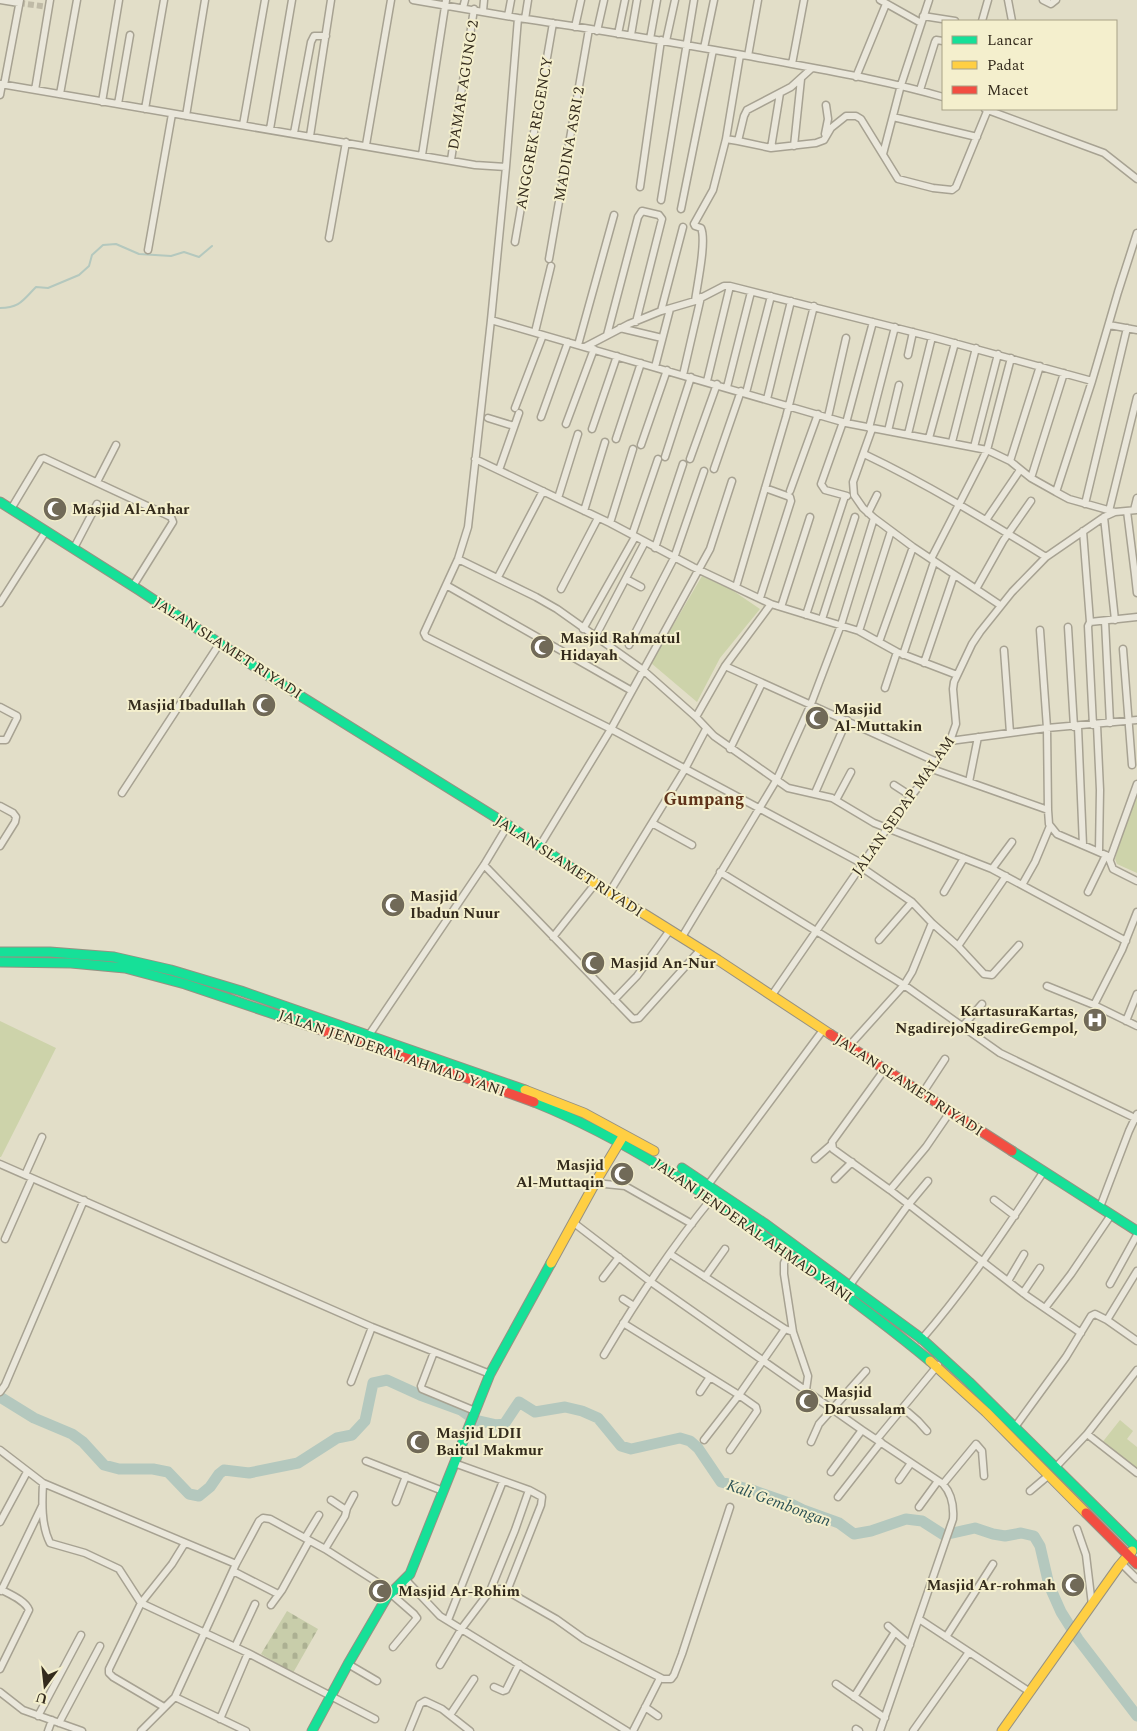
<svg xmlns="http://www.w3.org/2000/svg" width="1137" height="1731" font-family="Spectral,serif">
  <style>
    .green { fill: #cdd3aa }
    .cemetery { fill: url(#cemetery-stones) }
    .lines { fill: none; stroke-linecap: round; stroke-linejoin: round }
    .stream { stroke: #b4c8be; stroke-width: 2 }
    .river { stroke: #b4c8be; stroke-width: 11 }
    .street-tunnel { stroke: #bfbaa6; stroke-width: 6; stroke-dasharray: 6 3; stroke-linecap: butt }
    .street-casing { stroke: #a7a292; stroke-width: 9 }
    .fast-casing { stroke: #969182; stroke-width: 11 }
    .slow-casing { stroke: #969182; stroke-width: 11 }
    .jam-casing { stroke: #969182; stroke-width: 11 }
    .street { stroke: #eae7db; stroke-width: 6 }
    .fast { stroke: #16e098; stroke-width: 9 }
    .slow { stroke: #ffcf43; stroke-width: 9 }
    .jam { stroke: #f24e42; stroke-width: 9 }
    .labels { text-anchor: middle; stroke-width: 4; stroke-linejoin: round; paint-order: stroke }
    .street-label { font-size: 15px; fill: #342b1c; stroke: #f4efcd }
    .poi-label { font-size: 15px; font-weight: bold; fill: #342b1c; stroke: #f4efcd; text-anchor: start }
    .water-label { font-size: 16px; font-style: italic; fill: #2b5154; stroke: #f4efcd }
    .quarter-label { font-size: 18px; font-weight: bold; fill: #60341b; stroke: #f4efcd }
  </style>
  <defs>
    <pattern id="cemetery-stones" width="16" height="16" patternUnits="userSpaceOnUse" patternTransform="scale(1.25)"><rect width="16" height="16" fill="#c8cdaa"/><path d="M2 7V4a2 2 0 0 1 4 0v3zM10 15v-3a2 2 0 0 1 4 0v3z" fill="#acb092"/></pattern>
  </defs>
  <rect width="100%" height="100%" fill="#e2dec8"/>
  <path class="green" d="M702 576 732 590 760 609 720 658 697 702 651 663Z
    M1137 783V873L1117 864 1115 859Z
    M0 1021 56 1048 1 1157H0Z
    M1120 1420 1133 1431 1127 1439 1137 1447V1472L1101 1444Z"/>
  <path class="cemetery" d="M287 1611 318 1629 293 1673 261 1654Z"/>
  <g class="lines">
    <path class="stream" d="M0 308C20 308 23 300 36 287L48 288 79 275 89 266 92 255 103 245 116 244 139 254 171 256 184 252 199 257 212 246"/>
    <path class="river" d="M0 1397 34 1418 72 1434 83 1442 104 1465 119 1469H153L168 1472 189 1494 199 1496 210 1487 219 1474 224 1470 249 1473 298 1463 337 1438 352 1435 365 1421 373 1383 387 1380 420 1395 461 1410 475 1420 497 1425 505 1423 519 1402 535 1412 565 1407 582 1411 598 1418 621 1446 631 1449 680 1438 690 1441 698 1448 721 1482 752 1490 789 1503 803 1510 839 1523 854 1534 871 1531 906 1519 922 1521 944 1535 975 1528 993 1534 1005 1536 1021 1533 1034 1536 1040 1546 1049 1585 1061 1612 1078 1639 1137 1716"/>
    <path class="street-tunnel" d="M19 3 49 7"/>
    <g class="street-casing">
      <path id="street" d="M0 0 19 3
        M413 0 518 18 506 167 491 320 468 527 458 559 424 633 426 637 430 639 611 729 539 847
        M880 0 921 23
        M1008 0 1012 21
        M1043 0 1051 4 1056 0
        M463 8 465 0
        M483 11 484 0
        M508 16 511 0
        M923 16 955 21
        M518 18C597 29 675 43 754 57 817 69 881 79 943 97
        M525 19 528 0
        M982 21 988 0
        M575 27 581 0
        M597 31 604 0
        M618 34 625 0
        M631 35 637 0
        M650 39 657 0
        M666 41 675 0
        M704 48 714 0
        M748 56 758 0
        M792 64 804 0
        M856 77 886 4
        M0 84 475 165 506 167
        M4 85 20 0
        M35 90 50 0
        M920 90 935 42 936 40 943 41
        M60 94 77 0
        M0 95 2 84
        M102 102 119 0
        M118 104 130 35
        M145 109 164 0
        M985 109 1104 153 1137 179
        M186 116 205 0
        M893 117 977 137
        M243 125 265 0
        M270 129 292 0
        M294 133 311 42 314 36H326
        M825 134 828 119 826 105
        M310 136 331 0
        M726 139 738 141 744 116 747 110 791 87 812 68
        M738 141 771 148 816 143 824 140 831 128 846 116H856L861 119 898 179 933 188 952 190 956 187 988 109
        M366 145 391 0
        M794 146 801 79
        M771 148 780 93
        M883 154 901 85 929 0
        M422 155 446 0
        M451 160 474 9
        M640 187 661 40
        M661 200 694 0
        M681 209 713 50
        M1137 233 1118 292 1092 381 1056 492 1069 499 1115 512 1137 510
        M329 238 346 142
        M515 242 553 23
        M148 250 172 114
        M549 259 589 29
        M695 301C697 285 707 241 701 228L695 226 694 224 713 190 726 139 740 55
        M661 311 683 227
        M491 320 846 423 987 450 1010 461 1031 478 1056 492
        M1109 325 1137 330
        M620 328 662 338
        M535 332 551 266
        M607 335 638 217 642 211 659 215 662 219 636 322
        M578 345 614 215
        M585 347 629 324 661 311 695 301 724 286H730L932 337 1092 381
        M908 355 913 332
        M655 367 670 309
        M683 375 701 297
        M707 381 730 286
        M727 387 751 292
        M746 393 771 296
        M767 399 791 301
        M515 408 543 335
        M541 417 568 342
        M828 417 846 338
        M488 418 514 426
        M843 422 821 484 825 490 847 496
        M846 423 873 322
        M566 424 594 349
        M869 428 895 327
        M592 429 617 356
        M872 429 853 482 854 495 863 508 874 518 913 547 1000 605
        M888 431 899 385
        M908 434 932 337
        M929 438 955 343
        M616 439 641 363
        M952 442 976 348
        M641 445 667 370
        M974 447 998 354
        M864 454C927 484 986 520 1046 557
        M665 457 691 377
        M475 459 610 523 693 567 771 604 859 631 897 652 957 675
        M690 459 717 384
        M1010 461 1040 366
        M714 469 741 391
        M499 470 519 413
        M1031 478 1064 373
        M732 481 710 549 611 729 863 864
        M97 482 116 445
        M790 491 818 414
        M558 498 578 434
        M1085 504 1127 328
        M11 509 41 459 44 458 171 517 173 522 133 586
        M1134 510 1137 498
        M584 511 605 442
        M1109 511 1137 397
        M1127 511 1135 575
        M868 513 877 495
        M1104 517 1115 620
        M986 520 1020 470
        M610 523 633 449
        M1083 531 1090 622
        M632 535 658 459
        M74 548 97 504
        M655 548 683 464
        M458 559 536 597 557 609 643 670 696 717 714 736 788 788 832 798 874 823 992 869 1126 941
        M931 559 987 450 1011 358
        M499 575 543 491
        M1137 575H1135L1137 593
        M626 579 641 587
        M446 585 632 691
        M736 587 786 417 814 306
        M561 589 598 518
        M976 589 1003 541 1031 501
        M760 598 791 501 790 497 765 488
        M0 603 46 531
        M781 607 810 517
        M806 615 845 496
        M822 619 855 517
        M1105 621 1110 723
        M1068 627 1074 727
        M583 629 635 537
        M859 631 891 531
        M595 637 645 542
        M879 642 913 547
        M629 645 674 558 704 471
        M1123 649 1132 765
        M1004 650 1010 733
        M903 655 934 562
        M924 663 954 575
        M725 666 937 762
        M885 688 897 652
        M0 707 17 716V718L6 740H0
        M696 717 725 666 771 604
        M1093 725 1088 626 1090 622 1137 617
        M1097 725 1100 790 1099 851
        M1078 727 1083 845
        M950 741 1047 728 1137 720
        M730 749 762 683
        M932 769 1048 810 1047 728 1040 630
        M969 782 978 737
        M894 785 911 796
        M122 793 220 643
        M815 793 847 720
        M836 800 851 772
        M0 806 13 813 16 817 15 822 0 846
        M1048 810 1049 824 1057 834 1108 856 1113 869 1137 881
        M652 823 692 845
        M1110 859 1137 784
        M484 865 633 1019 639 1018 701 949
        M992 869 1012 842
        M720 872 904 985 1000 1053 1137 1119
        M1006 876 958 946 984 974 992 975 1019 945
        M1022 885 1035 862 1050 826
        M944 892 964 858
        M1088 892 1106 855
        M609 893 685 769 706 729
        M1137 912 1122 950 1094 1005 1137 1026
        M932 923 958 946
        M553 937 595 884
        M682 937 777 779 811 704 841 625 874 518
        M879 940 912 902
        M1047 986 1094 1005
        M772 995 888 827 937 762 950 741 956 724 953 689 954 682 972 644 980 632 1012 592 1046 557 1104 517 1115 512
        M614 1000 637 976 670 930
        M1126 1021 1137 994
        M962 1027 982 1004
        M369 1035 484 865 508 825
        M849 1046 904 985 912 972 932 923 912 902 861 867
        M885 1069 832 1142 833 1149 890 1190 1027 1296 1081 1333
        M922 1094 945 1059
        M815 1159 831 1145
        M0 1164 372 1327 490 1374
        M25 1175 42 1137
        M835 1179 852 1162
        M595 1183 625 1186 692 1224
        M708 1185 823 1030
        M890 1190 926 1147 950 1112
        M994 1200 1015 1216
        M1100 1207 1129 1131 1137 1114
        M574 1223 651 1282 862 1430 943 1484C952 1494 954 1506 953 1519L880 1731
        M5 1239 32 1178
        M670 1254 785 1329 793 1332
        M789 1254 784 1263V1274L793 1332 808 1376 806 1390
        M705 1277 725 1249
        M603 1278 619 1257
        M1008 1281 1024 1254
        M1110 1284 1137 1235
        M850 1285 908 1205 928 1181
        M1023 1293 1040 1268
        M623 1299 634 1306
        M1045 1308 1071 1274 1111 1215
        M1107 1320 1137 1341
        M623 1323 739 1395 785 1329
        M921 1340C967 1287 1006 1229 1044 1171
        M434 1352 421 1386 422 1389 475 1411
        M604 1355C636 1301 672 1247 712 1198
        M351 1382 372 1327
        M0 1392 5 1385 84 1200
        M700 1392 710 1377
        M903 1408 918 1421 927 1431
        M1015 1427 1066 1357 1091 1316 1095 1314 1107 1320 1137 1271
        M1087 1434 1137 1370
        M877 1439 938 1365
        M704 1440 739 1395 756 1407 757 1411 730 1450
        M811 1442 819 1424 866 1371
        M0 1450 43 1483 236 1564
        M366 1461 443 1491
        M454 1463 529 1490 542 1497 541 1505 507 1591
        M1055 1468 1087 1434 1137 1473
        M831 1472 862 1430
        M899 1480 911 1463
        M43 1483C42 1502 41 1525 50 1543L85 1553 119 1569 141 1603 109 1669V1673L113 1677 164 1707
        M943 1484 976 1444 982 1451 984 1476
        M1030 1491 1049 1475
        M838 1497 881 1442
        M331 1500 346 1510
        M396 1502 406 1476
        M919 1507 938 1481
        M0 1522 27 1472
        M1077 1529 1086 1555 1092 1605
        M305 1538 319 1515
        M185 1543 172 1564 141 1603 248 1653 375 1719
        M325 1549 345 1516 347 1508 354 1495
        M1121 1563 1137 1579
        M233 1571 278 1594
        M406 1580 440 1616 627 1731
        M0 1589C9 1594 25 1600 29 1610L0 1669
        M1 1591 42 1506
        M490 1591 515 1530 529 1490
        M390 1593 414 1614 417 1618 393 1647
        M271 1605 282 1590 309 1541
        M919 1619 1030 1692
        M448 1620 503 1481
        M888 1626 910 1645
        M946 1637 993 1564
        M235 1647 255 1604
        M348 1664 377 1681
        M440 1665 462 1628 490 1591 500 1589 507 1591 556 1619 584 1639 663 1679H671L674 1675 682 1654 730 1507
        M836 1684 885 1718
        M494 1687 503 1691 506 1690 519 1664
        M0 1692 23 1710 82 1731
        M175 1697 246 1731
        M854 1697 895 1632
        M645 1707 658 1716
        M450 1715 474 1679
        M38 1716 81 1635
        M220 1719 248 1653
        M59 1723 100 1646
        M856 1729 859 1731
        M48 1731 52 1720
        M141 1731 175 1697 236 1564 259 1521 263 1518 270 1519 325 1549 391 1591
        M409 1731 420 1704 425 1701 442 1709 470 1731
        M633 1731 660 1678
        M913 1731 969 1652"/>
    </g>
    <g class="fast-casing">
      <path id="fast" d="M0 502 139 590 270 677 508 825 585 877
        M0 952H50L114 957 171 970 241 991 525 1090
        M0 962 71 963 125 968 185 984 318 1029
        M534 1102C626 1139 705 1193 785 1251 834 1286 883 1322 930 1361
        M1012 1151 1137 1231
        M682 1168 764 1223 922 1339 969 1382 1137 1548
        M312 1731 348 1664 387 1597 410 1574 490 1374 551 1263"/>
    </g>
    <g class="slow-casing">
      <path id="slow" d="M585 877 718 960 830 1034
        M525 1090 584 1113 654 1151
        M551 1263 595 1183 622 1138
        M930 1361 986 1412 1086 1513
        M1002 1731 1119 1566 1132 1551"/>
    </g>
    <g class="jam-casing">
      <path id="jam" d="M318 1029 461 1076 534 1102
        M830 1034 1012 1151
        M1086 1513 1137 1564"/>
    </g>
    <use href="#street" class="street"/>
    <use href="#fast" class="fast"/>
    <use href="#slow" class="slow"/>
    <use href="#jam" class="jam"/>
  </g>
  <defs>
    <g id="mosque-disc" transform="scale(1.25)"><circle r="9.5" fill="#716a58" stroke="#f4efcd"/><path d="M3.5-4.9A6 6 0 1 0 3.5 4.9A5 5 0 1 1 3.5-4.9Z" fill="#fff"/></g>
    <g id="hospital-disc" transform="scale(1.25)"><circle r="9.5" fill="#716a58" stroke="#f4efcd"/><path d="M-5-5h3v3.5h4V-5h3V5h-3V1.5h-4V5h-3Z" fill="#fff"/></g>
  </defs>
  <g fill-rule="evenodd">
    <use href="#mosque-disc" x="55" y="509"/>
    <use href="#mosque-disc" x="542" y="647"/>
    <use href="#mosque-disc" x="264" y="705"/>
    <use href="#mosque-disc" x="817" y="718"/>
    <use href="#mosque-disc" x="393" y="905"/>
    <use href="#mosque-disc" x="593" y="963"/>
    <use href="#hospital-disc" x="1095" y="1020"/>
    <use href="#mosque-disc" x="622" y="1174"/>
    <use href="#mosque-disc" x="807" y="1401"/>
    <use href="#mosque-disc" x="418" y="1442"/>
    <use href="#mosque-disc" x="1073" y="1585"/>
    <use href="#mosque-disc" x="380" y="1591"/>
  </g>
  <g class="labels">
    <g class="street-label">
      <text transform="translate(463 85) rotate(-81)" y="5">DAMAR AGUNG 2</text>
      <text transform="translate(534 133) rotate(-80)" y="5">ANGGREK REGENCY</text>
      <text transform="translate(569 144) rotate(-80)" y="5">MADINA ASRI 2</text>
      <text transform="translate(228 648) rotate(33)" y="5">JALAN SLAMET RIYADI</text>
      <text transform="translate(903 806) rotate(-55)" y="5">JALAN SEDAP MALAM</text>
      <text transform="translate(569 866) rotate(33)" y="5">JALAN SLAMET RIYADI</text>
      <text transform="translate(392 1053) rotate(19)" y="5">JALAN JENDERAL AHMAD YANI</text>
      <text transform="translate(909 1085) rotate(33)" y="5">JALAN SLAMET RIYADI</text>
      <text transform="translate(753 1230) rotate(35)" y="5">JALAN JENDERAL AHMAD YANI</text>
    </g>
    <g class="poi-label">
      <text x="72" y="514">Masjid Al-Anhar</text>
      <text x="560" y="643">Masjid Rahmatul<tspan x="560" dy="17">Hidayah</tspan></text>
      <text x="246" y="710" text-anchor="end">Masjid Ibadullah</text>
      <text x="834" y="714">Masjid<tspan x="834" dy="17">Al-Muttakin</tspan></text>
      <text x="410" y="901">Masjid<tspan x="410" dy="17">Ibadun Nuur</tspan></text>
      <text x="610" y="968">Masjid An-Nur</text>
      <text x="1078" y="1016" text-anchor="end">KartasuraKartas,<tspan x="1078" dy="17">NgadirejoNgadireGempol,</tspan></text>
      <text x="604" y="1170" text-anchor="end">Masjid<tspan x="604" dy="17">Al-Muttaqin</tspan></text>
      <text x="824" y="1397">Masjid<tspan x="824" dy="17">Darussalam</tspan></text>
      <text x="436" y="1438">Masjid LDII<tspan x="436" dy="17">Baitul Makmur</tspan></text>
      <text x="1056" y="1590" text-anchor="end">Masjid Ar-rohmah</text>
      <text x="398" y="1596">Masjid Ar-Rohim</text>
    </g>
    <g class="water-label">
      <text transform="translate(779 1502) rotate(20)" y="6">Kali Gembongan</text>
    </g>
    <g class="quarter-label">
      <text x="704" y="805">Gumpang</text>
    </g>
  </g>
  <rect x="942" y="20" width="175" height="90" fill="#f4efcd" stroke="#a7a186"/>
  <rect x="952" y="36" width="25" height="8" fill="#16e098" stroke="#a7a186"/>
  <text x="987" y="45" font-size="15" fill="#342b1c">Lancar</text>
  <rect x="952" y="61" width="25" height="8" fill="#ffcf43" stroke="#a7a186"/>
  <text x="987" y="70" font-size="15" fill="#342b1c">Padat</text>
  <rect x="952" y="86" width="25" height="8" fill="#f24e42" stroke="#a7a186"/>
  <text x="987" y="95" font-size="15" fill="#342b1c">Macet</text>
  <g transform="translate(45 1686) rotate(195)" stroke="#f4efcd" stroke-width="4" paint-order="stroke">
  <path d="M0-4L9 19L0 12L-9 19Z" fill="#342b1c"/>
  <text y="-8" font-size="14" font-weight="bold" text-anchor="middle" fill="#342b1c">U</text>
  </g>
</svg>
